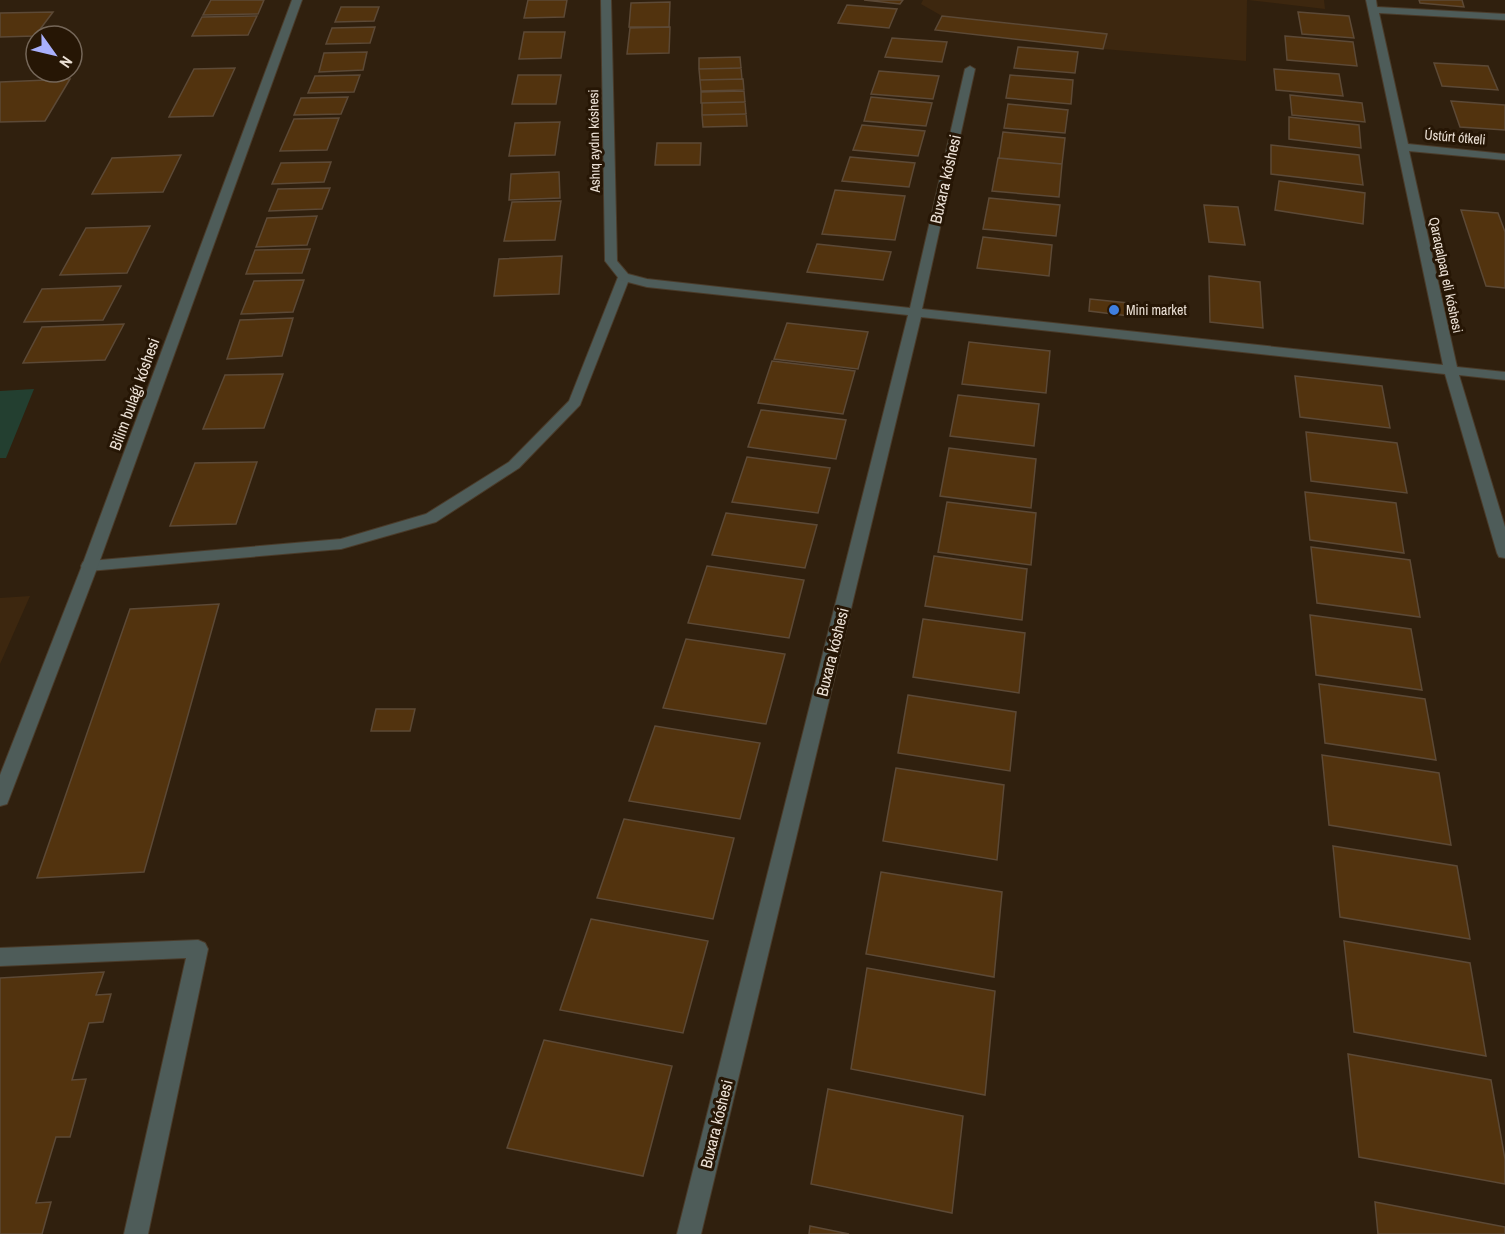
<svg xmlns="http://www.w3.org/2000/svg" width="1505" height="1234" font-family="'Archivo Narrow',sans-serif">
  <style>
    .built { fill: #3d270f }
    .green { fill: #233f30 }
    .building { fill: #52330e; stroke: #5c4936; stroke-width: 1.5 }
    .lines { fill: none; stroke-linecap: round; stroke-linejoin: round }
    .service-casing { stroke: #4a3b2a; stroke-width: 2 }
    .minor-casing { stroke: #4a3b2a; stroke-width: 2 }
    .service { fill: #4e5c59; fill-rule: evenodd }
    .minor { fill: #4e5c59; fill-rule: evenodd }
    .shop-dot { fill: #3f7fe0; stroke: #261605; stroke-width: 2 }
    .labels { text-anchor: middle; stroke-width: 6; stroke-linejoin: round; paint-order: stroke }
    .far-street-label { font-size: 14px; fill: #ece1d6; stroke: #261605 }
    .far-poi-label { font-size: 14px; fill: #ece1d6; stroke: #261605; text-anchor: start }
    .street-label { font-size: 16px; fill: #ece1d6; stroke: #261605 }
  </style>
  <rect width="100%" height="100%" fill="#30200e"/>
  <path class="built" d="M923 0H1247L1246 61 1103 49 1107 34 942 16 921 4Z
    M1248 0H1324L1325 9Z
    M30 596 0 664V598Z"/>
  <path class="green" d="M34 389 6 458H0V391Z"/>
  <path class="building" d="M211 0H264L258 14 203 15Z
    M528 0H567L564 17 524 18Z
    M864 0H903L900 4Z
    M1419 0H1462L1464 7 1420 3Z
    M670 2 669 27H629L631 3Z
    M847 5 897 9 889 28 838 23Z
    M341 7H379L374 21 335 22Z
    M53 12 35 36 0 37V13Z
    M1298 12 1349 16 1354 38 1302 34Z
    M257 16 248 35 192 36 202 17Z
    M942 16 1107 34 1103 49 935 30Z
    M375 27 370 43 326 44 332 28Z
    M670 27 669 53 627 54 630 28Z
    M524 32H565L561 58 519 59Z
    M1285 36 1353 42 1357 66 1287 60Z
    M892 38 947 42 942 62 885 57Z
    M1018 47 1078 52 1075 73 1014 68Z
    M367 52 363 70 319 72 324 53Z
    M740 57 741 68 699 69V58Z
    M1434 63 1488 66 1498 90 1442 86Z
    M235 68 213 116 169 117 194 69Z
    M741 68 742 79 700 80 699 69Z
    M1274 69 1339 74 1343 96 1276 90Z
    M879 71 939 76 933 99 871 94Z
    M360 75 354 92 308 93 315 76Z
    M518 75H561L556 104H512Z
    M1010 75 1073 80 1071 104 1006 98Z
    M70 79 45 121 0 122V82Z
    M743 79 744 90 701 91 700 80Z
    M744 91 745 102 701 103V92Z
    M1290 95 1362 103 1365 122 1292 115Z
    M348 97 341 114 294 115 301 98Z
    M871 97 932 103 926 126 864 121Z
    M1451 101 1505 105V130L1460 127Z
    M745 102 746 114 702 115V103Z
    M1008 104 1068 110 1065 133 1004 128Z
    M746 114 747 126 703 127 702 115Z
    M1289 117 1359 125 1361 148 1289 139Z
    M339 118 327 150 280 151 294 119Z
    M560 122 555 155 509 156 515 123Z
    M862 125 925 131 918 156 853 150Z
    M1003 132 1065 138 1062 164 999 158Z
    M657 143H701L700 165H655Z
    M1271 145 1359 155 1363 185 1271 174Z
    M181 155 163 192 92 194 112 158Z
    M850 157 915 163 909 187 842 181Z
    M998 158 1062 164 1059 197 992 191Z
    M331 162 324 182 272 184 281 163Z
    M559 172 560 198 509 200 511 174Z
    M1279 181 1365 193 1363 224 1275 210Z
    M330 188 322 209 269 211 278 189Z
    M835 190 905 196 895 240 822 234Z
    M989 198 1060 205 1056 236 983 229Z
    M561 201 555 240 504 241 512 202Z
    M1204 205 1238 207 1245 245 1209 242Z
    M1461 210 1498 213 1505 232V288L1486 286Z
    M317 216 307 245 256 247 267 218Z
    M150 226 127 273 60 275 86 228Z
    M983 237 1052 245 1049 276 977 268Z
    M817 244 891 252 883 280 807 272Z
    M310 249 302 273 246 274 255 250Z
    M562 256 559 294 494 296 499 259Z
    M1209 276 1260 282 1263 328 1210 322Z
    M304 280 293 312 241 314 254 281Z
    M121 286 103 320 24 322 42 289Z
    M1090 299 1138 304 1137 317 1089 311Z
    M293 318 282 356 227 359 240 320Z
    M787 323 868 332 858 369 774 359Z
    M124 324 105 360 23 363 42 327Z
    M969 342 1050 351 1046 393 962 384Z
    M772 361 855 371 843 414 758 403Z
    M283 374 264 428 203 429 225 375Z
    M1295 376 1382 386 1390 428 1300 417Z
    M958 395 1039 404 1034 446 950 436Z
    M761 410 846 420 836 459 748 447Z
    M1306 432 1397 443 1407 493 1311 481Z
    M949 448 1036 459 1031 508 940 496Z
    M747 457 830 468 818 513 732 502Z
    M257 462 236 524 170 526 195 463Z
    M1305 492 1396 503 1404 553 1310 540Z
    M947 502 1036 513 1031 565 938 552Z
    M726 513 817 525 805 568 712 555Z
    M1311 547 1410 560 1420 617 1317 603Z
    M934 556 1027 569 1022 620 925 606Z
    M707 566 804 580 789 638 688 623Z
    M219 604 144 872 37 878 130 609Z
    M1310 615 1411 629 1422 690 1316 675Z
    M923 619 1025 633 1019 693 913 677Z
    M686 639 785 654 766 724 663 708Z
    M1319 684 1425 699 1436 760 1325 743Z
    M908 695 1016 712 1010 771 898 753Z
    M376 709H415L410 731H371Z
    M655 726 760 743 740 819 629 801Z
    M1322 755 1439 773 1451 845 1329 825Z
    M896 768 1004 785 997 860 883 841Z
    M624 819 734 838 713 919 597 898Z
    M1333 846 1457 866 1470 939 1340 917Z
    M881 872 1002 892 994 977 866 954Z
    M591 919 708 941 683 1033 560 1010Z
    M1344 941 1470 963 1486 1056 1354 1032Z
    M867 968 995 991 985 1095 851 1069Z
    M104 972 96 995 111 994 103 1022 89 1023 72 1080 86 1079 70 1137H56L36 1203 51 1202 42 1234H0V978Z
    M544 1040 672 1066 643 1176 507 1148Z
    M1348 1054 1491 1080 1505 1159V1184L1359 1157Z
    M828 1089 963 1116 952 1213 811 1184Z
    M1375 1202 1505 1227V1234H1378Z
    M810 1226 849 1234H809Z"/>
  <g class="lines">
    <g class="service-casing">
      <path id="service" d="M624 273 630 277 580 405 519 468 436 522 341 549 89 571 83 570 81 566 83 562 89 561 341 539 426 514 509 462 569 401 618 277Z
        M198 940 205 943 208 949 148 1234H124L186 958 0 966V948Z"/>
    </g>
    <g class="minor-casing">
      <path id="minor" d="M292 0H302L99 563 9 799 7 804 0 806V775L83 563Z
        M601 0H611L617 261 628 274 647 279 910 308 965 69 970 66 975 69 922 309 1443 365 1366 0H1376L1377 7 1505 14V20L1379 13 1408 144 1505 154V160L1409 151 1457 367 1505 372V380L1459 375 1505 527V558L1499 557 1497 553 1445 374 921 317 701 1234H677L908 315 647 287 620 280 605 261Z"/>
    </g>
    <use href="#service" class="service"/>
    <use href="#minor" class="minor"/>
  </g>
  <circle class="shop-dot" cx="1114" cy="310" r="6"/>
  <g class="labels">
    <g class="far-street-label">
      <text transform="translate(1455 137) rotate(5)" y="5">Ústúrt ótkeli</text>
      <text transform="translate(594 141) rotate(-91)" y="5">Ashıq aydın kóshesi</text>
      <text transform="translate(1446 275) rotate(78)" y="5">Qaraqalpaq eli kóshesi</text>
    </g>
    <g class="far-poi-label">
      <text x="1126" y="315">Mini market</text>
    </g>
    <g class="street-label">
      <text transform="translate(945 179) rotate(-77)" y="6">Buxara kóshesi</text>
      <text transform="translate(134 394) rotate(-70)" y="6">Bilim bulaǵı kóshesi</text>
      <text transform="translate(832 652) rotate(-76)" y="6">Buxara kóshesi</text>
      <text transform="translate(716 1124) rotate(-76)" y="6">Buxara kóshesi</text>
    </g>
  </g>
  <g transform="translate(54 54) rotate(124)"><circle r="28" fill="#261605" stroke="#756759" stroke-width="1.5"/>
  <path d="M0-4.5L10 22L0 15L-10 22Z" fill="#a9b0fc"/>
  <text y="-9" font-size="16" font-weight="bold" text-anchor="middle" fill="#ece1d6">N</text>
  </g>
</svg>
